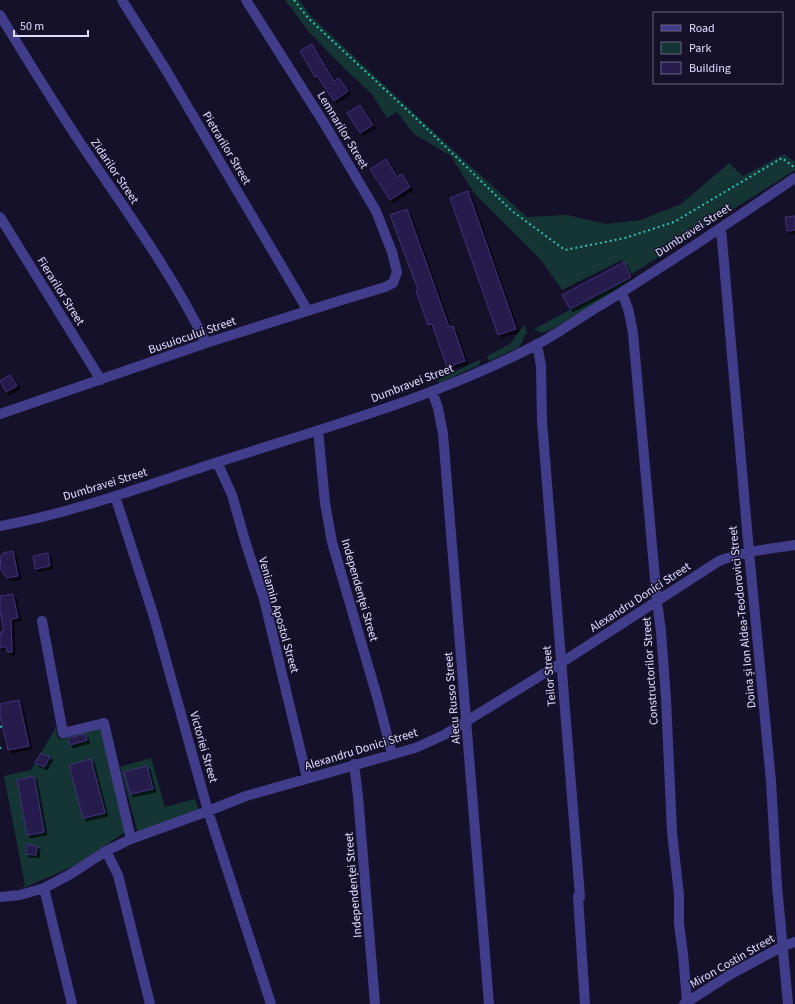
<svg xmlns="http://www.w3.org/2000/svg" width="795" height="1004" font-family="'Source Sans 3',sans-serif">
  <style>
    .green { fill: #143534; fill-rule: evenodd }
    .building { fill: #271d4c; stroke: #3f3078; filter: url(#shadow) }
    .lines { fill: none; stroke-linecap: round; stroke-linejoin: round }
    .path { stroke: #32bdb6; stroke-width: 2; stroke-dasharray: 2 3; stroke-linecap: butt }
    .minor { stroke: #413d8a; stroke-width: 10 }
    .labels { text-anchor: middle; stroke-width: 3; stroke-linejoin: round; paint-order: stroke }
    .street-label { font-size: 12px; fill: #e0dcff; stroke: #16112b }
  </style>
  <defs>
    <filter id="shadow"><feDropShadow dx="3" dy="3" stdDeviation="0" flood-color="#0009"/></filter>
  </defs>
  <rect width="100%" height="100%" fill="#16112b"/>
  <path class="green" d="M285 0H299L311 16 466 162 527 217 567 215 606 224 641 220 681 204 729 163 743 176 784 154 795 162V170L630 275 622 260 562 290 541 260 474 193 451 156 414 134 397 112 387 118 372 94 345 69 309 32Z
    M631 277 634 280 551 330 541 333 534 329Z
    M524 325 527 332 519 347 489 361 487 356 510 344Z
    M481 359 479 365 439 383 438 380Z
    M56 727 58 739 101 727 125 832 76 865 21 889 25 885 4 776 31 770Z
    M151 758 165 807 195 799 199 811 138 833 120 767ZM147 766 153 789 130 794 124 772Z"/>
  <path class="building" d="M312 44 334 81 339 78 348 91 334 101 317 76 315 77 300 51Z
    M360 105 373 125 360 133 347 113Z
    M386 159 397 177 402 174 410 187 390 200 370 169Z
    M468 191 516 329 498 335 450 198Z
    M407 209 449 327 453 326 465 361 447 367 432 324 428 325 416 291 418 290 390 215Z
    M795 216V230L787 231 785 217Z
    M624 262 631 277 570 309 562 295Z
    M10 375 17 386 6 392 0 381Z
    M13 551 18 576 7 578 0 569 1 556 3 553Z
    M48 553 50 566 35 569 33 556Z
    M13 594 18 618 11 619 12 652H7L6 647H0V632H4L0 610V596Z
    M19 700 29 746 8 750 0 715V704Z
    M85 734 87 740 70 745 68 738Z
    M41 753 50 757 44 767 35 763Z
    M91 759 105 813 83 818 69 765Z
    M147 766 153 789 130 794 124 772Z
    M34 776 44 832 27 835 17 780Z
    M27 844 37 846 36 855 26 854Z"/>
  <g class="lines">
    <path class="path" d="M294 0 309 19 420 122 512 211 565 250 625 238 674 222 782 158 795 168
      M0 727 3 726
      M0 747 1 750"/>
    <path class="minor" d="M122 0 166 70 308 311
      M0 15C31 66 62 117 96 166 135 223 176 281 206 343
      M0 217 101 380
      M721 228 749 552 771 781 777 886 788 1004
      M621 293C629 305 630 319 633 333L657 601 661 632 666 698 672 832 679 895V924L683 954 687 1002
      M537 344 541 366 542 421 580 897 578 896 585 1004
      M432 391 438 408 443 434 489 1004
      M0 414 206 343 342 300 385 287 393 283 397 272 392 252 376 211 324 123 246 0
      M318 430 325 503 332 542 378 700 392 754
      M217 462 232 495 246 544 264 599 307 778
      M115 496 154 617 208 811 271 1004
      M0 526C73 513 144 486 215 463 323 428 435 398 536 345 557 334 576 320 596 308 664 267 729 222 795 178
      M42 621 63 733 104 723 131 839
      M354 764 358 796 375 1004
      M106 851 118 875 150 1004
      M44 888 72 1004
      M0 897 20 895 44 888 69 875 106 851 131 839 208 811 246 796 415 748 444 735 561 663 719 561C744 551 769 549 795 545
      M684 1004 731 974 783 946 795 942"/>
  </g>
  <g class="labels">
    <g class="street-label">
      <text transform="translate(343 130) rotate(59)" y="4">Lemnarilor Street</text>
      <text transform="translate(227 148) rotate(59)" y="4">Pietrarilor Street</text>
      <text transform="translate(115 171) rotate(56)" y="4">Zidarilor Street</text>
      <text transform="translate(693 230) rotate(-33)" y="4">Dumbravei Street</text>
      <text transform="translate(61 291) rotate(58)" y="4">Fierarilor Street</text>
      <text transform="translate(192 335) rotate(-19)" y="4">Busuiocului Street</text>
      <text transform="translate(412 383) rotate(-21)" y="4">Dumbravei Street</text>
      <text transform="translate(105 484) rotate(-17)" y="4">Dumbravei Street</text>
      <text transform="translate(360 590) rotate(74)" y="4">Independenţei Street</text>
      <text transform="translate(640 597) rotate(-33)" y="4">Alexandru Donici Street</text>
      <text transform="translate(279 615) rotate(74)" y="4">Veniamin Apostol Street</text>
      <text transform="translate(742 617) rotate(-96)" y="4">Doina și Ion Aldea-Teodorovici Street</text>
      <text transform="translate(650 671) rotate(-94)" y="4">Constructorilor Street</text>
      <text transform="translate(549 676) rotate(-95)" y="4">Teilor Street</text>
      <text transform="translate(452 698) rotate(-95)" y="4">Alecu Russo Street</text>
      <text transform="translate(204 747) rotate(74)" y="4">Victoriei Street</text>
      <text transform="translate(361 749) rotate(-17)" y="4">Alexandru Donici Street</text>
      <text transform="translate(353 885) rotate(-95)" y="4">Independenței Street</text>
      <text transform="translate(732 961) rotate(-30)" y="4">Miron Costin Street</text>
    </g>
  </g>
  <rect x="653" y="12" width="130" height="72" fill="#16112b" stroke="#676280"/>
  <rect x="661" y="25" width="20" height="6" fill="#413d8a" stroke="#676280"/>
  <text x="689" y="32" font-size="12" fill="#e0dcff">Road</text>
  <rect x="661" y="42" width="20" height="12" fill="#143534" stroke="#676280"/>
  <text x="689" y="52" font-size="12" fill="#e0dcff">Park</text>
  <rect x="661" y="62" width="20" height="12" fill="#271d4c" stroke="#676280"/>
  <text x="689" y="72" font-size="12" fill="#e0dcff">Building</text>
  <path d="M14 30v6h74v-6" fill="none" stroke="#e0dcff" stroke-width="2"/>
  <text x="20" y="30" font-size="12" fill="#e0dcff" stroke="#16112b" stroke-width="3" paint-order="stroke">50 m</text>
</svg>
